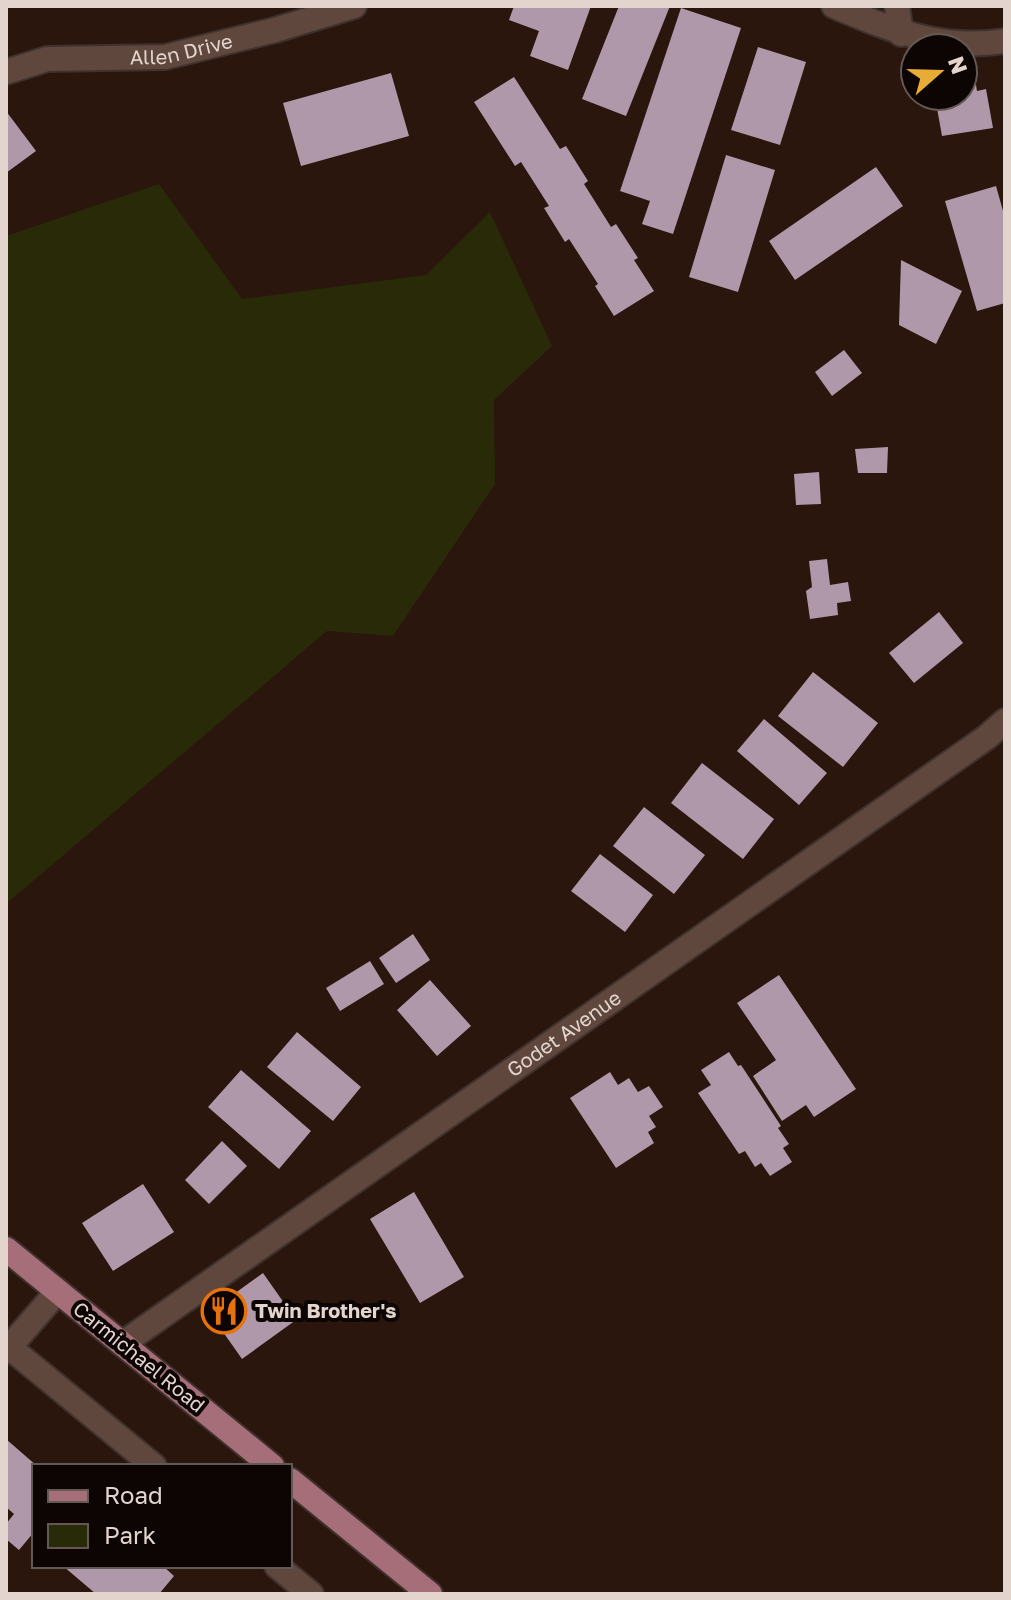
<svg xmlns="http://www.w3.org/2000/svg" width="1011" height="1600" font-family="'Golos Text',sans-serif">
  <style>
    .green { fill: #292a07 }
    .building { fill: #af98aa }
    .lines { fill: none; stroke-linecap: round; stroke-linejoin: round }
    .street-casing { stroke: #3f312d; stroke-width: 28 }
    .primary-casing { stroke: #3f312d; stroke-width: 28 }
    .street { stroke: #5f473d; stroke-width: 24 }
    .primary { stroke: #a56e78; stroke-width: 24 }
    .labels { text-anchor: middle; stroke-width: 8; stroke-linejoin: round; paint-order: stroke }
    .street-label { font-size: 20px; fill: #e3d4ce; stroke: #0c0503 }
    .poi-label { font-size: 20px; font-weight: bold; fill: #e3d4ce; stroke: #0c0503; text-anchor: start }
  </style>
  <rect width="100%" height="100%" fill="#2a160d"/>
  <path class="green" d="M159 184 242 299 426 275 490 212 552 346 494 400 495 484 393 636 327 631 6 904V236Z"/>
  <path class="building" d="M514 6H591L568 70 530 56 539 31 509 20Z
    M619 6H670L626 116 582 99Z
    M681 8 741 28 673 234 642 224 650 201 620 191Z
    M758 47 806 62 780 145 731 130Z
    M391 73 409 136 301 166 283 103Z
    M514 77 560 149 566 146 588 181 584 184 611 227 616 224 638 258 634 260 654 291 614 316 595 286 598 284 569 239 565 242 544 208 549 206 521 162 515 166 474 102Z
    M976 85 977 91 986 89 993 128 942 136 935 97 963 96V88Z
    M6 111 36 151 6 173Z
    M726 155 775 170 738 292 689 277Z
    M876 167 903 206 795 280 769 241Z
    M996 186 1005 218V303L977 311 945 201Z
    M901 260 962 291 936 344 899 325Z
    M844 350 862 373 832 396 815 372Z
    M888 447 887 473H858L855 449Z
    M819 472 821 504 796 505 794 474Z
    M827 559 830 585 848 582 851 601 837 603 838 615 810 619 806 591 812 587 809 561Z
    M939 612 963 643 914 683 889 653Z
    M813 672 878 723 843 767 778 716Z
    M764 719 827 773 799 805 737 751Z
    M702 763 774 819 743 859 671 803Z
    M644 807 705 855 674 894 613 846Z
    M600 854 653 895 625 932 571 891Z
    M413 934 430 960 396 983 379 958Z
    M370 961 384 984 340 1011 326 988Z
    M779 975 856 1089 814 1117 806 1105 782 1121 753 1076 776 1060 737 1003Z
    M430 980 471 1026 437 1056 397 1010Z
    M297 1032 361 1087 333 1121 267 1067Z
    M729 1052 738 1066 741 1065 781 1126 778 1128 789 1144 783 1148 792 1162 770 1176 761 1163 755 1167 745 1151 739 1154 698 1093 711 1085 701 1070Z
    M241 1070 311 1131 279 1169 208 1107Z
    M610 1072 618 1085 629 1078 638 1092 649 1086 663 1107 649 1116 656 1127 648 1132 654 1143 616 1168 570 1098Z
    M222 1141 247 1166 209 1204 185 1180Z
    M143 1184 174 1232 113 1271 82 1223Z
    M414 1192 464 1277 420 1303 370 1219Z
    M263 1273 296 1320 242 1359 209 1312Z
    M6 1439 37 1466H34V1532L19 1550 6 1539V1524L14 1514 6 1507Z
    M63 1566H163L174 1576 159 1594H96Z"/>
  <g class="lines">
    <g class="street-casing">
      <g id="street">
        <path d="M834 6C892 30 940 51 1005 41"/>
        <path d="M897 6 901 34"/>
        <path id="s1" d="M6 72 47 59 165 57 275 30 354 6"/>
        <path id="s2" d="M122 1344 987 737 1005 721"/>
        <path d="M9 1347 154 1466"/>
        <path d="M6 1351 58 1291"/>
        <path d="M277 1566 311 1594"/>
      </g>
    </g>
    <g class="primary-casing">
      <path id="primary" d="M6 1249 272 1466
        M290 1480 430 1594"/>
    </g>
    <use href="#street" class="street"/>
    <use href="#primary" class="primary"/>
  </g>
  <defs>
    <g id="restaurant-ring" transform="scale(2.3)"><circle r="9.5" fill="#0c0503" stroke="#e8710a" stroke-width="1.5"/><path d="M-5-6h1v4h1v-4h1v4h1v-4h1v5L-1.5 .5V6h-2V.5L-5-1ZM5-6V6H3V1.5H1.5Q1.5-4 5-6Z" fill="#e8710a"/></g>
  </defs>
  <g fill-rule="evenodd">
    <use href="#restaurant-ring" x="224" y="1311"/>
  </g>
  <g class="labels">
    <g class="street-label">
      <text dy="7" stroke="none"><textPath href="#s1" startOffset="178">Allen Drive</textPath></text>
      <text dy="7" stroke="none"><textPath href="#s2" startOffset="540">Godet Avenue</textPath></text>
      <text transform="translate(139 1357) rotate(39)" y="7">Carmichael Road</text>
    </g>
    <g class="poi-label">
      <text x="255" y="1318">Twin Brother's</text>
    </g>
  </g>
  <rect width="1011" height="1600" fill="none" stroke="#e3d4ce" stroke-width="16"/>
  <rect x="32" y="1464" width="260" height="104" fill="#0c0503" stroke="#625854" stroke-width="2"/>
  <rect x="48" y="1490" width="40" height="12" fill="#a56e78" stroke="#625854" stroke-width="2"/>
  <text x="104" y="1504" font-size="24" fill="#e3d4ce">Road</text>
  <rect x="48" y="1524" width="40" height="24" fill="#292a07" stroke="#625854" stroke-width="2"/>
  <text x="104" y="1544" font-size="24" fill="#e3d4ce">Park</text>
  <g transform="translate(939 72) rotate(70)"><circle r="38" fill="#0c0503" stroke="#625854" stroke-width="2"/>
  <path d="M0-6L14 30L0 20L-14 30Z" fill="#e7ac36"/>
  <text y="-12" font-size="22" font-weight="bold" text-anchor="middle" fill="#e3d4ce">N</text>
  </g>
</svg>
